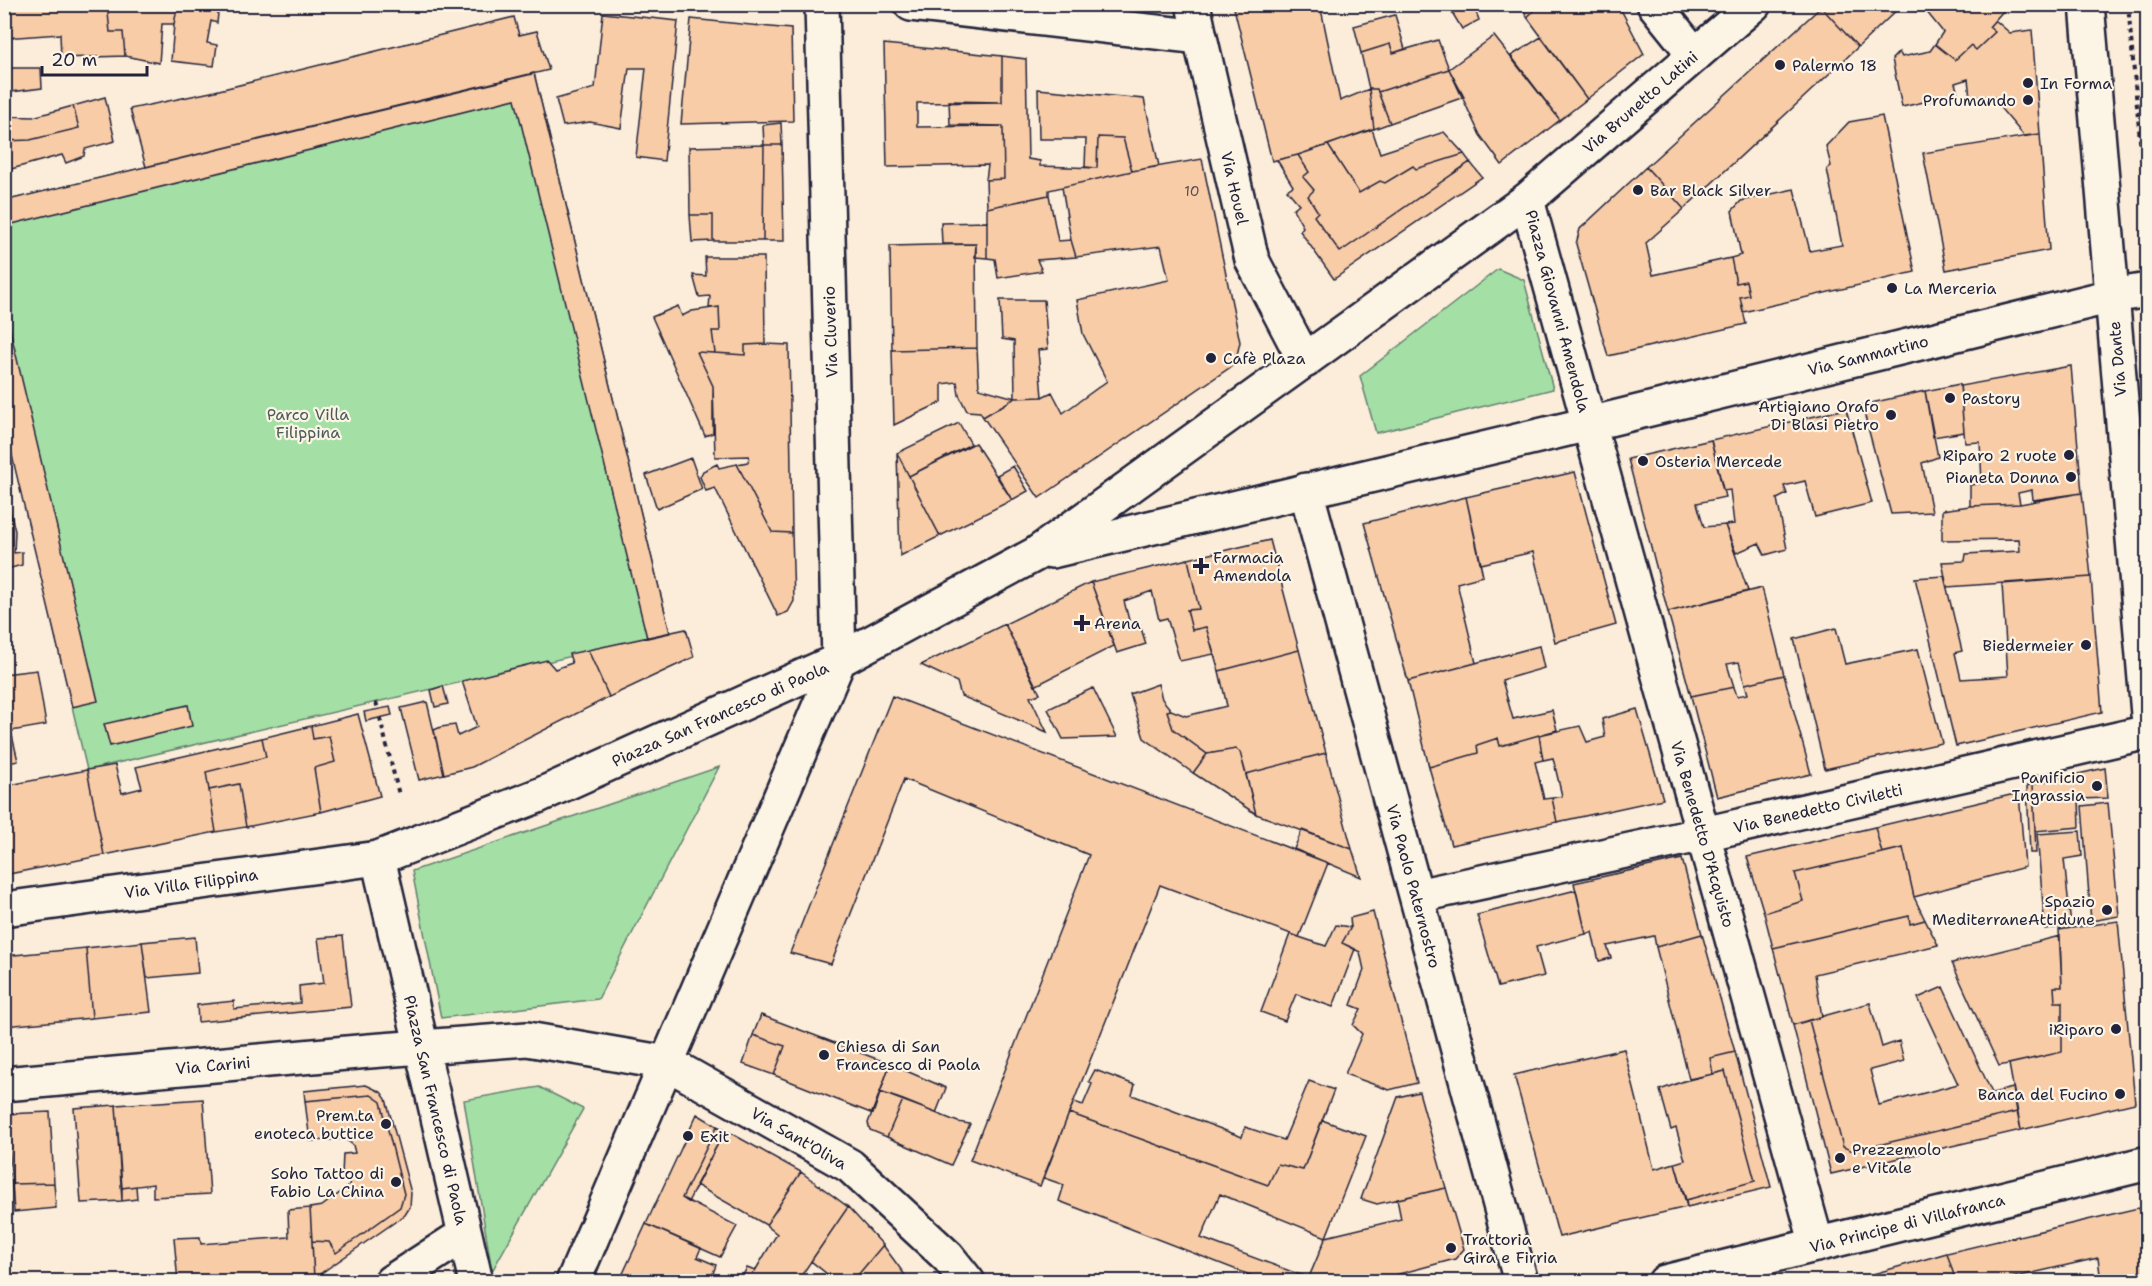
<svg xmlns="http://www.w3.org/2000/svg" width="2152" height="1286" font-family="'Shantell Sans',sans-serif">
  <style>
    .green { fill: #a4dfa5; stroke: #638070; stroke-width: 1.5 }
    .building { fill: #f8cca7; stroke: #22223b; stroke-width: 1.5 }
    .lines { fill: none; stroke-linecap: round; stroke-linejoin: round }
    .street-casing { stroke: #22223b; stroke-width: 38 }
    .secondary-casing { stroke: #22223b; stroke-width: 38 }
    .path { stroke: #22223b; stroke-width: 4; stroke-dasharray: 4.5 4.5; stroke-linecap: butt }
    .street { stroke: #fcf5e5; stroke-width: 33 }
    .secondary { stroke: #fcf5e5; stroke-width: 33 }
    .poi-dot { fill: #22223b; stroke: #fcf5e5; stroke-width: 2 }
    .labels { text-anchor: middle; stroke-width: 4.5; stroke-linejoin: round; paint-order: stroke }
    .number-label { font-size: 14px; fill: #584c56 }
    .poi-label { font-size: 16px; fill: #22223b; stroke: #fcf5e5; text-anchor: start }
    .street-label { font-size: 16px; fill: #22223b; stroke: #fcf5e5 }
    .park-label { font-size: 16px; fill: #495b5b; stroke: #fcf5e5 }
  </style>
  <rect width="100%" height="100%" fill="#fbedd9"/>
  <filter id="ink" filterUnits="userSpaceOnUse"><feTurbulence type="fractalNoise" baseFrequency=".0167" numOctaves="2"/><feDisplacementMap in="SourceGraphic" scale="12" xChannelSelector="R" yChannelSelector="G"/><feConvolveMatrix kernelMatrix="1 2 1 2 8 2 1 2 1" color-interpolation-filters="sRGB"/></filter>
  <g filter="url(#ink)">
    <path class="green" d="M534 73 670 633 87 770 5 422 4 201Z
      M1498 269 1524 280 1553 389 1376 433 1360 376Z
      M719 767 598 999 441 1018 412 871Z
      M539 1087 583 1109 492 1271 464 1100Z"/>
    <path class="building" d="M4 4H107L110 32H123L125 56 61 58 60 34 4 38Z
      M107 4H178L174 24H162L159 63 125 56 123 32H110Z
      M178 4H219L217 23 211 21 207 43 217 45 214 66 171 61 174 24Z
      M1233 4H1320L1340 101 1369 89 1374 129 1298 155 1272 161Z
      M1447 4H1473L1479 20 1462 29Z
      M1521 4H1542L1527 17Z
      M1542 4H1618L1644 54 1587 99 1527 17Z
      M1823 4H1903L1858 47 1821 7Z
      M1932 4H1999L2004 10 1989 27 1995 32 1976 50 1971 45 1955 60 1935 44 1943 32 1926 11Z
      M1821 7 1858 47 1684 209 1646 167Z
      M603 13 678 21 664 161 636 157 646 68H629L621 128 590 122 563 126 556 99 595 88Z
      M1395 15 1405 49 1393 53 1390 44 1361 53 1354 26Z
      M514 17 519 35 537 31 549 70 146 167 130 109 211 92Z
      M691 19 791 29 793 121 681 124Z
      M1995 20 2010 33 2032 30 2040 134 2024 136 1996 103 1994 97H1970L1968 79 1955 83 1958 94 1902 107 1892 59 1899 52 1902 57 1930 51 1935 44 1955 60 1971 45 1976 50 1995 32 1989 27Z
      M1494 36 1560 120 1502 165 1480 135 1449 69Z
      M1541 37 1587 99 1560 120 1511 56Z
      M1438 40 1449 69 1378 92 1377 89H1369L1361 53 1390 44 1393 53Z
      M884 44 1002 56V102L917 103V127L1003 126 1004 179 986 180 988 165 887 167Z
      M1002 56 1026 59 1028 159 1040 161V166L1097 168 1098 137 1123 138 1132 171 1049 190V195L987 208 986 180 1004 179 1003 126 950 125 949 101 1002 102Z
      M4 62 5 68H41L42 88 11 92 13 116H4Z
      M1449 69 1464 97 1390 123 1378 92Z
      M534 73 670 633 647 638 515 99 4 226V201Z
      M1038 89 1144 99 1159 166 1132 171 1123 138 1098 137 1097 168 1085 167 1086 139H1039Z
      M1369 89H1377L1390 123 1374 129Z
      M105 97 115 141 85 149 84 156 66 163 62 155 4 171V141L30 140 79 128 73 106Z
      M73 106 79 128 30 140 4 141V116L33 117Z
      M1882 116 1915 272 1743 312 1740 297 1749 295 1746 281 1736 283 1731 258 1741 255 1732 211 1741 201 1794 189 1810 251 1842 245 1827 169 1831 166 1826 146 1849 122Z
      M781 123 782 145H764L763 125Z
      M1372 129 1380 153 1444 132 1464 154 1416 169 1413 166 1385 183 1380 181 1359 193 1328 145Z
      M2040 134 2049 250 1946 270 1923 153Z
      M764 145H782L784 241H763Z
      M764 145 763 241H713V215H690L689 147Z
      M1328 145 1359 193 1380 181 1385 183 1413 166 1416 169 1464 154 1470 162 1340 252 1314 216 1318 212 1308 196 1314 190 1303 177 1309 172 1298 155Z
      M1298 155 1309 172 1303 177 1314 190 1308 196 1318 212 1314 216 1340 252 1470 162 1482 177 1334 279 1300 231 1303 227 1293 209 1299 204 1287 190 1293 186 1277 160Z
      M1202 159 1240 342 1235 364 1039 498 983 417 1015 398 1042 397 1052 392 1063 413 1107 381 1083 334 1077 300 1169 280 1161 246 1076 257 1071 240 1062 187 1132 171Z
      M1646 167 1684 209 1646 243 1653 275 1731 258 1736 283 1746 281 1749 295 1740 297 1746 324 1608 356 1576 244 1580 229Z
      M1049 195 1058 241 1071 240 1076 257 1037 260 1042 271 998 278 995 259 987 258V208Z
      M690 215H713V241L692 242Z
      M987 222V258L975 257 976 244H942L941 223Z
      M976 244 977 348 892 350 890 246Z
      M705 257H764L765 344 745 345V355L715 353 712 331H720L719 307 709 308 710 296 699 297 693 275 706 276Z
      M1000 300H1044L1048 349 1038 350 1042 397 1015 398 1014 341 1002 339Z
      M4 304 98 701 72 707 4 422Z
      M678 306 682 316 692 311 719 307 720 331H712L715 353 697 352 713 386V433L705 436 652 317Z
      M765 344 789 345 792 533 772 532 737 464 748 462 749 456 715 457 713 386 697 352 745 355V345Z
      M977 348 979 388 1015 398 983 417 980 412 967 411 959 395 957 382 942 384V402L894 425 892 350Z
      M2071 366 2082 493 2033 500 2032 490 2018 493 2020 504 1970 506V485L1982 483 1980 442 1965 443 1960 386Z
      M1960 384 1964 432 1933 437 1925 391Z
      M1925 391 1938 457 1922 463 1932 512 1891 514 1862 405Z
      M1846 409 1872 503 1815 517 1805 481 1784 486 1787 494 1777 499 1787 549 1765 555 1759 543 1736 553 1725 525 1734 524 1730 490 1723 491 1711 440Z
      M959 423 971 444 909 476 897 453Z
      M1711 440 1725 497 1697 503 1704 527 1725 525 1748 591 1668 612 1628 459Z
      M975 443 1012 500 940 536 909 476Z
      M897 453 940 536 900 556Z
      M691 458 702 489 657 509 646 475Z
      M717 464 719 468 737 464 772 532 792 533 794 601 788 612 778 616 715 488 706 491 700 477 703 471Z
      M1013 466 1028 491 1012 500 997 475Z
      M1575 472 1616 625 1555 642 1533 552 1481 564 1466 497Z
      M4 479 8 502H4Z
      M2082 493 2091 577 1947 587 1942 562 1965 561 1966 554 2020 551 2019 539 1942 540V510L1970 506 2020 504Z
      M1466 497 1483 576 1457 583 1476 663 1408 681 1364 523Z
      M4 502H8L15 531 14 553 22 552V565L4 570Z
      M1270 540 1299 650 1219 671 1206 627 1192 630 1187 610 1199 609 1188 559Z
      M1188 559 1199 609 1187 610 1192 630 1206 627 1214 654 1180 661 1167 618 1159 620 1152 591 1124 601 1131 628 1140 625 1146 644 1117 653 1091 582Z
      M1944 576 1962 651 1955 653 1961 679 2008 676 2002 584 2091 577 2102 712 1956 746 1915 578Z
      M1091 582 1114 646 1035 686 1005 624Z
      M1762 588 1784 675 1745 684 1739 662 1727 664 1734 687 1691 696 1668 612Z
      M1005 624 1040 694 1030 697 1047 732 961 696 957 682 921 665Z
      M1836 628 1845 664 1918 649 1942 743 1825 769 1794 639Z
      M686 629 694 657 609 697 588 650Z
      M1539 646 1544 668 1502 680 1513 719 1552 710 1557 730 1500 746 1498 738 1477 745 1478 753 1429 767 1408 681Z
      M588 650 609 697 472 767 444 774 434 730 441 727 455 725 458 736 477 727 462 681 547 660 555 669 572 663 569 654Z
      M1299 650 1326 753 1246 774 1240 752 1236 749 1207 754 1173 729 1167 711 1171 710 1186 716 1227 706 1219 671Z
      M37 670 46 725 11 731 18 761 4 764V674Z
      M1784 675 1811 774 1717 797 1691 696 1734 687 1737 696 1748 694 1745 684Z
      M1158 684 1162 699 1171 710 1167 711 1173 729 1207 754 1193 773 1144 738 1130 694Z
      M443 686 448 704 435 707 431 690Z
      M1093 688 1117 737 1063 739 1048 709Z
      M892 696 1328 863 1299 937 1160 885 1040 1186 970 1160 1089 855 904 779 831 964 790 953Z
      M427 702 444 774 419 780 401 708Z
      M188 705 192 726 110 746 104 724Z
      M390 707 392 715 366 721 364 712Z
      M1637 709 1663 799 1557 822 1552 798 1562 796 1553 758 1543 760 1539 735 1580 726 1587 742 1605 737 1602 719Z
      M358 714 380 796 321 812 314 768 335 762 329 736 313 739 311 726Z
      M311 726 313 739 329 736 335 762 314 768 321 812 246 827 239 784 209 790 206 772 266 757 262 738Z
      M1539 735 1543 760 1535 762 1544 799 1552 798 1557 822 1451 845 1429 767 1478 753 1477 745 1498 738 1500 746Z
      M262 738 266 757 206 772 216 832 104 855 87 770 115 765 122 793 142 788 136 767Z
      M1236 749 1240 752 1256 814 1193 773 1207 754Z
      M1326 753 1337 794 1352 849 1256 814 1246 774Z
      M2105 768 2108 798 2079 799 2080 827 2035 831 2033 784Z
      M87 770 104 855 4 875V786Z
      M239 784 246 827 216 832 209 790Z
      M2033 784 2036 853H2030L2027 786Z
      M2019 793 2025 867 1914 897 1903 848 1882 853 1875 827Z
      M2108 803 2119 916 2091 921 2082 806Z
      M1875 827 1882 853 1795 873 1803 901 1764 913 1747 857Z
      M1302 830 1352 849 1361 877 1294 849Z
      M2080 831 2082 856 2064 859 2071 926 2045 929 2037 834Z
      M1903 848 1914 897 1925 920 1910 924 1909 916 1773 948 1764 913 1803 901 1795 873Z
      M1682 859 1702 934 1656 947 1654 936 1607 946 1611 958 1599 961 1592 932 1586 934 1574 883Z
      M1576 890 1586 934 1536 947 1544 976 1498 987 1477 915Z
      M1373 912 1417 1083 1389 1090 1345 1074 1362 1034 1353 1025 1361 1009 1351 1005 1364 970 1360 952 1342 943 1351 927 1350 918Z
      M1909 916 1910 924 1925 920 1938 945 1815 974 1822 1017 1793 1025 1773 948Z
      M2118 921 2135 1103 2021 1130 2009 1064 2062 1052V1002H2055L2054 987H2062L2059 930Z
      M1336 925 1351 927 1342 943 1355 949 1333 1007 1296 994 1285 1021 1261 1012 1290 934 1326 946Z
      M1702 934 1735 1052 1710 1058 1713 1074 1689 1079 1656 947Z
      M343 936 351 1007 198 1022 197 1005 234 1001V1009L300 1003 299 986 324 983 318 938Z
      M2060 936 2062 987H2054L2055 1002H2062V1052L1999 1066 1952 963Z
      M195 937 198 973 147 978 142 942Z
      M142 942 151 1012 92 1018 86 948Z
      M86 948 92 1018 4 1026V956Z
      M1943 987 1992 1093 2013 1088 2017 1112 1853 1151 1843 1147 1809 1020 1870 1003 1882 1047 1899 1041 1904 1061 1870 1070 1879 1105 1958 1084 1918 998Z
      M761 1015 890 1064 873 1114 774 1075 785 1046 753 1035Z
      M1809 1020 1843 1147 1853 1151 2017 1112 2021 1130 1831 1174 1793 1025Z
      M753 1035 785 1046 774 1075 743 1064Z
      M1624 1049 1654 1169 1675 1163 1687 1207 1559 1237 1514 1075Z
      M1735 1052 1771 1187 1687 1207 1686 1200 1755 1181 1725 1071 1713 1074 1710 1058Z
      M890 1064 946 1088 936 1113 880 1092Z
      M1095 1070 1135 1085 1132 1095 1242 1137 1245 1127 1284 1140 1309 1081 1334 1090 1303 1170 1278 1164 1268 1185 1069 1113 1074 1102 1083 1105 1092 1084 1089 1081Z
      M1725 1071 1755 1181 1686 1200 1675 1163 1685 1160 1676 1128 1671 1130 1660 1090 1684 1081Z
      M366 1085 381 1092 386 1099 411 1193 410 1207 405 1215 314 1278 312 1241 329 1242 336 1253 400 1207 404 1194 381 1102 371 1095 305 1101 304 1091Z
      M880 1092 903 1100 887 1137 870 1130 868 1123Z
      M1419 1092 1446 1188 1377 1204 1361 1199 1398 1097Z
      M371 1095 381 1102 404 1194 400 1207 336 1253 329 1242 312 1241 310 1208 322 1206 349 1186 350 1174 342 1175 343 1154 355 1153 353 1145 345 1139 310 1141 305 1101Z
      M203 1099 210 1194 153 1197V1184L122 1188 116 1105Z
      M903 1100 958 1122 970 1124 951 1165 887 1137Z
      M116 1105 122 1201 81 1203 74 1108Z
      M50 1112 54 1183 12 1184 6 1114Z
      M1069 1113 1268 1185 1278 1164 1303 1170 1322 1120 1366 1136 1326 1237 1220 1194 1201 1238 1298 1274 1296 1282H1268L1059 1201 1064 1185 1044 1178Z
      M6 1114 9 1141H4V1115Z
      M697 1114 717 1126 682 1198 737 1226 720 1257 646 1224Z
      M717 1126 725 1130 688 1202 682 1198Z
      M725 1130 801 1172 766 1225 696 1185Z
      M801 1172 848 1207 797 1282H739L747 1268 755 1271 777 1234 766 1225Z
      M54 1183 56 1208 14 1212 12 1184Z
      M136 1186 137 1199 122 1201V1188Z
      M1446 1188 1464 1249 1455 1259 1369 1282H1296L1298 1274 1309 1277 1326 1237 1401 1219 1397 1199Z
      M848 1207 883 1245 852 1282H837L811 1261Z
      M310 1208 314 1278 309 1282H178L174 1238 200 1237 201 1244 289 1237 288 1210Z
      M2138 1208 2143 1212 2148 1282H2101L2098 1258 1994 1282H1956L1947 1253Z
      M646 1224 701 1248 697 1257 716 1265 710 1282H619Z
      M883 1245 910 1282H852Z
      M1947 1253 1956 1282H1845Z"/>
    <g class="lines">
      <g class="street-casing">
        <path id="street" d="M822 4 839 660
          M1193 4 1200 37
          M1654 4 1695 55
          M1527 200 1817 1245
          M2112 296 2148 290
          M1306 490 1521 1282
          M378 858 476 1282
          M1417 896 1704 834 2148 732
          M4 1084 369 1051 527 1039 667 1063 850 1166 948 1257 968 1282
          M391 1282 465 1234
          M1665 1282 2148 1163"/>
      </g>
      <g class="secondary-casing">
        <path id="secondary" d="M911 4 1200 37 1252 260 1305 361
          M2087 4 2148 714
          M1052 551 1589 424 2112 296
          M4 909 378 858 540 795 839 660 1036 554 1527 200 1754 4
          M573 1282 839 660"/>
      </g>
      <path class="path" d="M2128 4 2148 231
        M376 702 378 709
        M380 718 399 795"/>
      <use href="#street" class="street"/>
      <use href="#secondary" class="secondary"/>
    </g>
  </g>
  <g class="poi-dot">
    <circle cx="1780" cy="65" r="6"/>
    <circle cx="2028" cy="83" r="6"/>
    <circle cx="2028" cy="100" r="6"/>
    <circle cx="1638" cy="190" r="6"/>
    <circle cx="1892" cy="288" r="6"/>
    <circle cx="1211" cy="358" r="6"/>
    <circle cx="1950" cy="398" r="6"/>
    <circle cx="1891" cy="415" r="6"/>
    <circle cx="2069" cy="455" r="6"/>
    <circle cx="1643" cy="461" r="6"/>
    <circle cx="2071" cy="477" r="6"/>
    <path d="M1198 557h6v6h6v6h-6v6h-6v-6h-6v-6h6z"/>
    <path d="M1079 614h6v6h6v6h-6v6h-6v-6h-6v-6h6z"/>
    <circle cx="2086" cy="645" r="6"/>
    <circle cx="2097" cy="786" r="6"/>
    <circle cx="2107" cy="910" r="6"/>
    <circle cx="2116" cy="1029" r="6"/>
    <circle cx="824" cy="1055" r="6"/>
    <circle cx="2120" cy="1094" r="6"/>
    <circle cx="386" cy="1124" r="6"/>
    <circle cx="688" cy="1136" r="6"/>
    <circle cx="1840" cy="1158" r="6"/>
    <circle cx="396" cy="1182" r="6"/>
    <circle cx="1451" cy="1248" r="6"/>
  </g>
  <g class="labels">
    <g class="number-label">
      <text x="1192" y="196">10</text>
    </g>
    <g class="poi-label">
      <text x="1792" y="71">Palermo 18</text>
      <text x="2040" y="89">In Forma</text>
      <text x="2016" y="106" text-anchor="end">Profumando</text>
      <text x="1650" y="196">Bar Black Silver</text>
      <text x="1904" y="294">La Merceria</text>
      <text x="1223" y="364">Cafè Plaza</text>
      <text x="1962" y="404">Pastory</text>
      <text x="1879" y="412" text-anchor="end">Artigiano Orafo<tspan x="1879" dy="18">Di Blasi Pietro</tspan></text>
      <text x="2057" y="461" text-anchor="end">Riparo 2 ruote</text>
      <text x="1655" y="467">Osteria Mercede</text>
      <text x="2059" y="483" text-anchor="end">Pianeta Donna</text>
      <text x="1213" y="563">Farmacia<tspan x="1213" dy="18">Amendola</tspan></text>
      <text x="1094" y="629">Arena</text>
      <text x="2074" y="651" text-anchor="end">Biedermeier</text>
      <text x="2085" y="783" text-anchor="end">Panificio<tspan x="2085" dy="18">Ingrassia</tspan></text>
      <text x="2095" y="907" text-anchor="end">Spazio<tspan x="2095" dy="18">MediterraneAttidune</tspan></text>
      <text x="2104" y="1035" text-anchor="end">iRiparo</text>
      <text x="836" y="1052">Chiesa di San<tspan x="836" dy="18">Francesco di Paola</tspan></text>
      <text x="2108" y="1100" text-anchor="end">Banca del Fucino</text>
      <text x="374" y="1121" text-anchor="end">Prem.ta<tspan x="374" dy="18">enoteca buttice</tspan></text>
      <text x="700" y="1142">Exit</text>
      <text x="1852" y="1155">Prezzemolo<tspan x="1852" dy="18">e Vitale</tspan></text>
      <text x="384" y="1179" text-anchor="end">Soho Tattoo di<tspan x="384" dy="18">Fabio La China</tspan></text>
      <text x="1463" y="1245">Trattoria<tspan x="1463" dy="18">Gira e Firria</tspan></text>
    </g>
    <g class="street-label">
      <text transform="translate(1640 102) rotate(-41)" y="6">Via Brunetto Latini</text>
      <text transform="translate(1235 188) rotate(77)" y="6">Via Houel</text>
      <text transform="translate(1558 311) rotate(75)" y="6">Piazza Giovanni Amendola</text>
      <text transform="translate(830 332) rotate(-92)" y="6">Via Cluverio</text>
      <text transform="translate(1868 355) rotate(-14)" y="6">Via Sammartino</text>
      <text transform="translate(2117 359) rotate(-95)" y="6">Via Dante</text>
      <text transform="translate(720 714) rotate(-24)" y="6">Piazza San Francesco di Paola</text>
      <text transform="translate(1818 808) rotate(-13)" y="6">Via Benedetto Civiletti</text>
      <text transform="translate(1703 834) rotate(74)" y="6">Via Benedetto D'Acquisto</text>
      <text transform="translate(191 883) rotate(-8)" y="6">Via Villa Filippina</text>
      <text transform="translate(1414 886) rotate(75)" y="6">Via Paolo Paternostro</text>
      <text transform="translate(213 1065) rotate(-5)" y="6">Via Carini</text>
      <text transform="translate(436 1110) rotate(77)" y="6">Piazza San Francesco di Paola</text>
      <text transform="translate(799 1138) rotate(30)" y="6">Via Sant'Oliva</text>
      <text transform="translate(1907 1223) rotate(-14)" y="6">Via Principe di Villafranca</text>
    </g>
    <g class="park-label">
      <text x="308" y="420">Parco Villa<tspan x="308" dy="18">Filippina</tspan></text>
    </g>
  </g>
  <rect width="2152" height="1286" fill="none" stroke="#fcf5e5" stroke-width="24"/>
  <rect x="12" y="12" width="2128" height="1262" fill="none" stroke="#22223b" stroke-width="2" filter="url(#ink)"/>
  <path d="M42 66v9h105v-9" fill="none" stroke="#22223b" stroke-width="3"/>
  <text x="51" y="66" font-size="18" fill="#22223b" stroke="#fcf5e5" stroke-width="4.5" paint-order="stroke">20 m</text>
</svg>
